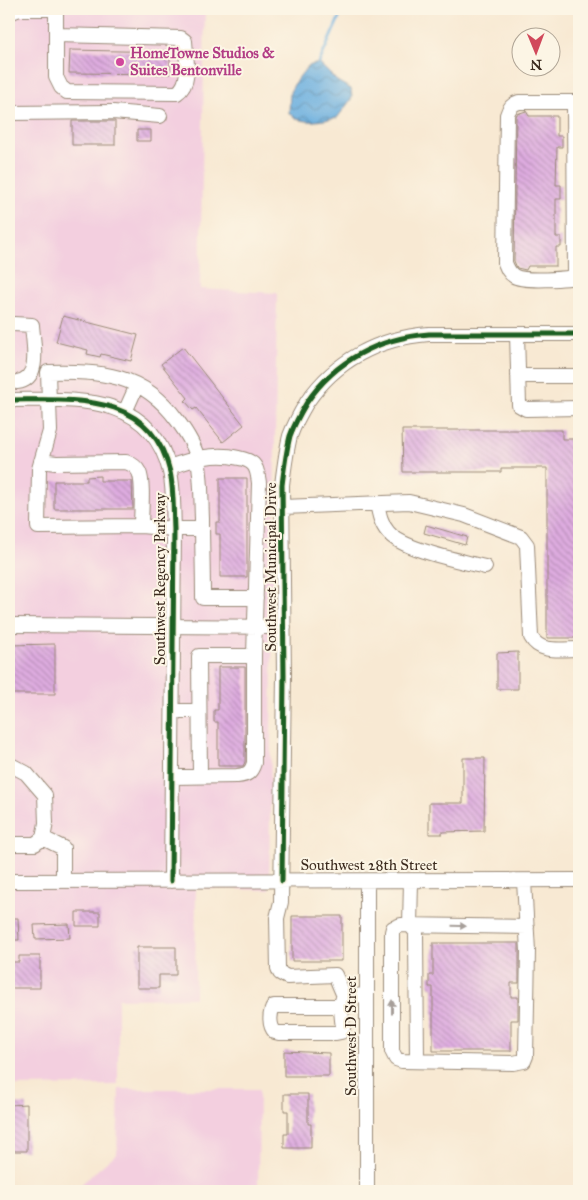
<svg xmlns="http://www.w3.org/2000/svg" width="588" height="1200" font-family="'IM FELL Great Primer',serif">
  <style>
    .built { fill: #f3cfdf }
    .water { fill: url(#water-waves); stroke: #526c7e }
    .lines { fill: none; stroke-linecap: round; stroke-linejoin: round }
    .stream { stroke: #69aedf; stroke-width: 3 }
    .building { fill: url(#building-back-hatch) }
    .minor-casing { stroke: #9a8a78; stroke-width: 16 }
    .minor { stroke: #fff; stroke-width: 14 }
    .cycleway-casing { stroke: #fcf5e5; stroke-width: 8 }
    .cycleway { stroke: #1b5e20; stroke-width: 5 }
    .oneway { fill: #a79f9a }
    .hotel-dot { fill: #d1479c; stroke: #fcf5e5; stroke-width: 2 }
    .labels { text-anchor: middle; stroke-width: 4; stroke-linejoin: round; paint-order: stroke }
    .hotel-label { font-size: 15px; font-weight: bold; fill: #b23c85; stroke: #fcf5e5; text-anchor: start }
    .street-label { font-size: 15px; fill: #3b2a1e; stroke: #fcf5e5 }
  </style>
  <defs>
    <pattern id="water-waves" width="16" height="10" patternUnits="userSpaceOnUse" patternTransform="scale(1.25)"><rect width="16" height="10" fill="#69aedf"/><path d="M0 5q4-4 8 0t8 0" fill="none" stroke="#588eb4"/></pattern>
    <pattern id="building-back-hatch" width="6" height="6" patternUnits="userSpaceOnUse" patternTransform="scale(1.25)"><rect width="6" height="6" fill="#deace0"/><path d="M-1 5l2 2M0 0l6 6M5-1l2 2" fill="none" stroke="#b58cb5"/></pattern>
  </defs>
  <rect width="100%" height="100%" fill="#fcf5e5"/>
  <filter id="ink" filterUnits="userSpaceOnUse"><feTurbulence type="fractalNoise" baseFrequency=".02" numOctaves="2"/><feDisplacementMap in="SourceGraphic" scale="10" xChannelSelector="R" yChannelSelector="G"/><feConvolveMatrix kernelMatrix="1 2 1 2 8 2 1 2 1" color-interpolation-filters="sRGB"/></filter>
  <filter id="wash" filterUnits="userSpaceOnUse"><feTurbulence type="fractalNoise" baseFrequency=".0096" numOctaves="4" result="noise"/><feDisplacementMap in="SourceGraphic" scale="20" xChannelSelector="R" yChannelSelector="G"/><feGaussianBlur stdDeviation="1.12" result="paint"/><feColorMatrix in="noise" values="0 0 0 0 0 0 0 0 0 0 0 0 0 0 0 0 0 1.4 0 .05"/><feComposite in="paint" operator="in"/></filter>
  <g filter="url(#wash)">
    <rect width="100%" height="100%" fill="#f8e9d3"/>
    <path class="built" d="M9 9H205L200 289 277 293 269 890 196 888 195 998 118 999V1085L9 1086Z
      M119 1089H259L258 1191H9V1186L78 1187 117 1153Z"/>
    <path class="water" d="M319 63 337 81 351 89 352 98 337 118C320 120 303 126 289 113L290 92 296 81 308 66Z"/>
    <g class="lines">
      <path class="stream" d="M319 63 343 9"/>
    </g>
    <g id="blocks">
      <path class="building" d="M70 50 170 52V74L69 73Z
        M526 111 529 116H557V136H562V147H557L556 185H561V199H556V237H561V247H556V266H528L526 270 517 268 514 261 516 116 517 114Z
        M72 121H115V145H72Z
        M137 130H151V141H137Z
        M63 316 138 335 131 361 101 354 100 357 87 354 88 350 56 342Z
        M183 347 244 425 223 442 196 408 193 410 185 401 188 398 161 364Z
        M402 430H562V439H579V638H547V468H501V472H403Z
        M100 476V481H132L133 509H54V481H87V477Z
        M220 478H247V577H220V534H216V522H220Z
        M426 525 467 537 465 545 424 533Z
        M55 644V694H9V645Z
        M518 652V689H497V653Z
        M218 667H245V762L243 766H218V722H214V710H218Z
        M463 758H485L484 831 442 832V834H429V803H463Z
        M76 912H100V926H76Z
        M292 916H342V961H292Z
        M9 918H18L19 940H9Z
        M69 924 70 938 35 939 34 925Z
        M433 943H519V983H511V997H518V1020H511V1051H433V987H429V975H433Z
        M137 947H176V975H159V988H137Z
        M19 956H40V988H9V962H19Z
        M284 1051 329 1053V1076H284Z
        M284 1094H308V1124H311V1148H284V1134H288V1111H284Z
        M27 1104V1151H9V1105Z"/>
    </g>
  </g>
  <g filter="url(#ink)">
    <use href="#blocks" fill-opacity="0" stroke="#9a8a78" stroke-width="1"/>
    <g class="lines">
      <g class="minor-casing">
        <path id="minor" d="M9 13 20 9H56V77L61 87 67 92 177 93C192 83 186 57 185 41L181 38 56 35
          M574 102 575 277
          M579 102H519C512 104 509 108 507 115L505 263C507 268 509 273 514 276 523 282 569 279 579 276
          M9 113 113 112 160 116
          M13 324 32 325C33 343 42 379 17 382
          M517 334 519 405 526 409 579 408
          M518 376H579
          M9 400C73 400 151 391 170 472 174 490 173 510 174 529L171 881
          M125 412 137 385
          M41 461 56 463 126 462C132 464 136 466 139 472 144 483 141 513 141 526
          M169 467C193 459 214 452 239 458 244 459 249 460 253 464 258 469 258 477 259 483L254 656V763C251 773 247 775 237 776L172 777
          M377 503C379 514 381 524 388 532 402 550 462 561 485 567
          M283 507 409 502 464 515 521 537 527 545 531 637C540 654 562 649 579 649
          M202 529H174L141 526 38 527 39 469 50 431 48 372C100 371 143 373 177 420 186 432 195 446 198 460 202 479 201 499 202 518 202 544 203 571 203 598H256
          M9 625 284 627
          M173 711H199
          M9 764 26 773 45 795 46 823 43 838 35 844H9
          M200 777 199 656H254
          M43 838 63 848V881
          M9 881 579 880
          M411 881 410 925 416 932 417 1061
          M524 881 528 951 526 1056 524 1061 513 1063 402 1061 396 1059 392 1051V932L393 928 401 925 527 927
          M344 996 335 975 287 977 280 973 278 968 277 918 281 902 284 675 282 485C284 469 286 452 290 436 294 425 301 412 307 402 336 360 379 338 429 334H579
          M342 1006H274C269 1013 269 1026 275 1032L279 1033H336L341 1032 343 1028C342 1019 339 1004 344 996L367 995
          M367 1191V881"/>
      </g>
      <use href="#minor" class="minor"/>
      <g class="cycleway-casing">
        <path id="cycleway" d="M9 400C73 400 151 391 170 472 174 490 173 510 174 529L171 881
          M282 881 284 675 282 485C284 469 286 452 290 436 294 425 301 412 307 402 336 360 379 338 429 334H579"/>
      </g>
      <use href="#cycleway" class="cycleway"/>
    </g>
    <defs><path id="oneway-solid" d="M-6-.8H1V-3.2L6.5 0L1 3.2V.8H-6Z" transform="scale(1.25)"/></defs>
    <g class="oneway">
      <use href="#oneway-solid" transform="translate(459 926) rotate(1)"/>
      <use href="#oneway-solid" transform="translate(392 1007) rotate(-90)"/>
    </g>
  </g>
  <circle class="hotel-dot" cx="120" cy="62" r="5"/>
  <g class="labels">
    <g class="hotel-label">
      <text x="130" y="58">HomeTowne Studios &amp;<tspan x="130" dy="17">Suites Bentonville</tspan></text>
    </g>
    <g class="street-label">
      <text transform="translate(271 567) rotate(-90)" y="5">Southwest Municipal Drive</text>
      <text transform="translate(160 579) rotate(-90)" y="5">Southwest Regency Parkway</text>
      <text x="369" y="870">Southwest 28th Street</text>
      <text transform="translate(351 1036) rotate(-90)" y="5">Southwest D Street</text>
    </g>
  </g>
  <rect width="588" height="1200" fill="none" stroke="#fcf5e5" stroke-width="30"/>
  <g transform="translate(536 52) rotate(179)"><circle r="24" fill="#fcf5e5" stroke="#afa495"/>
  <path d="M0-4L9 19L0 12L-9 19Z" fill="#d1495b"/>
  <text y="-8" font-size="14" font-weight="bold" text-anchor="middle" fill="#3b2a1e">N</text>
  </g>
</svg>
